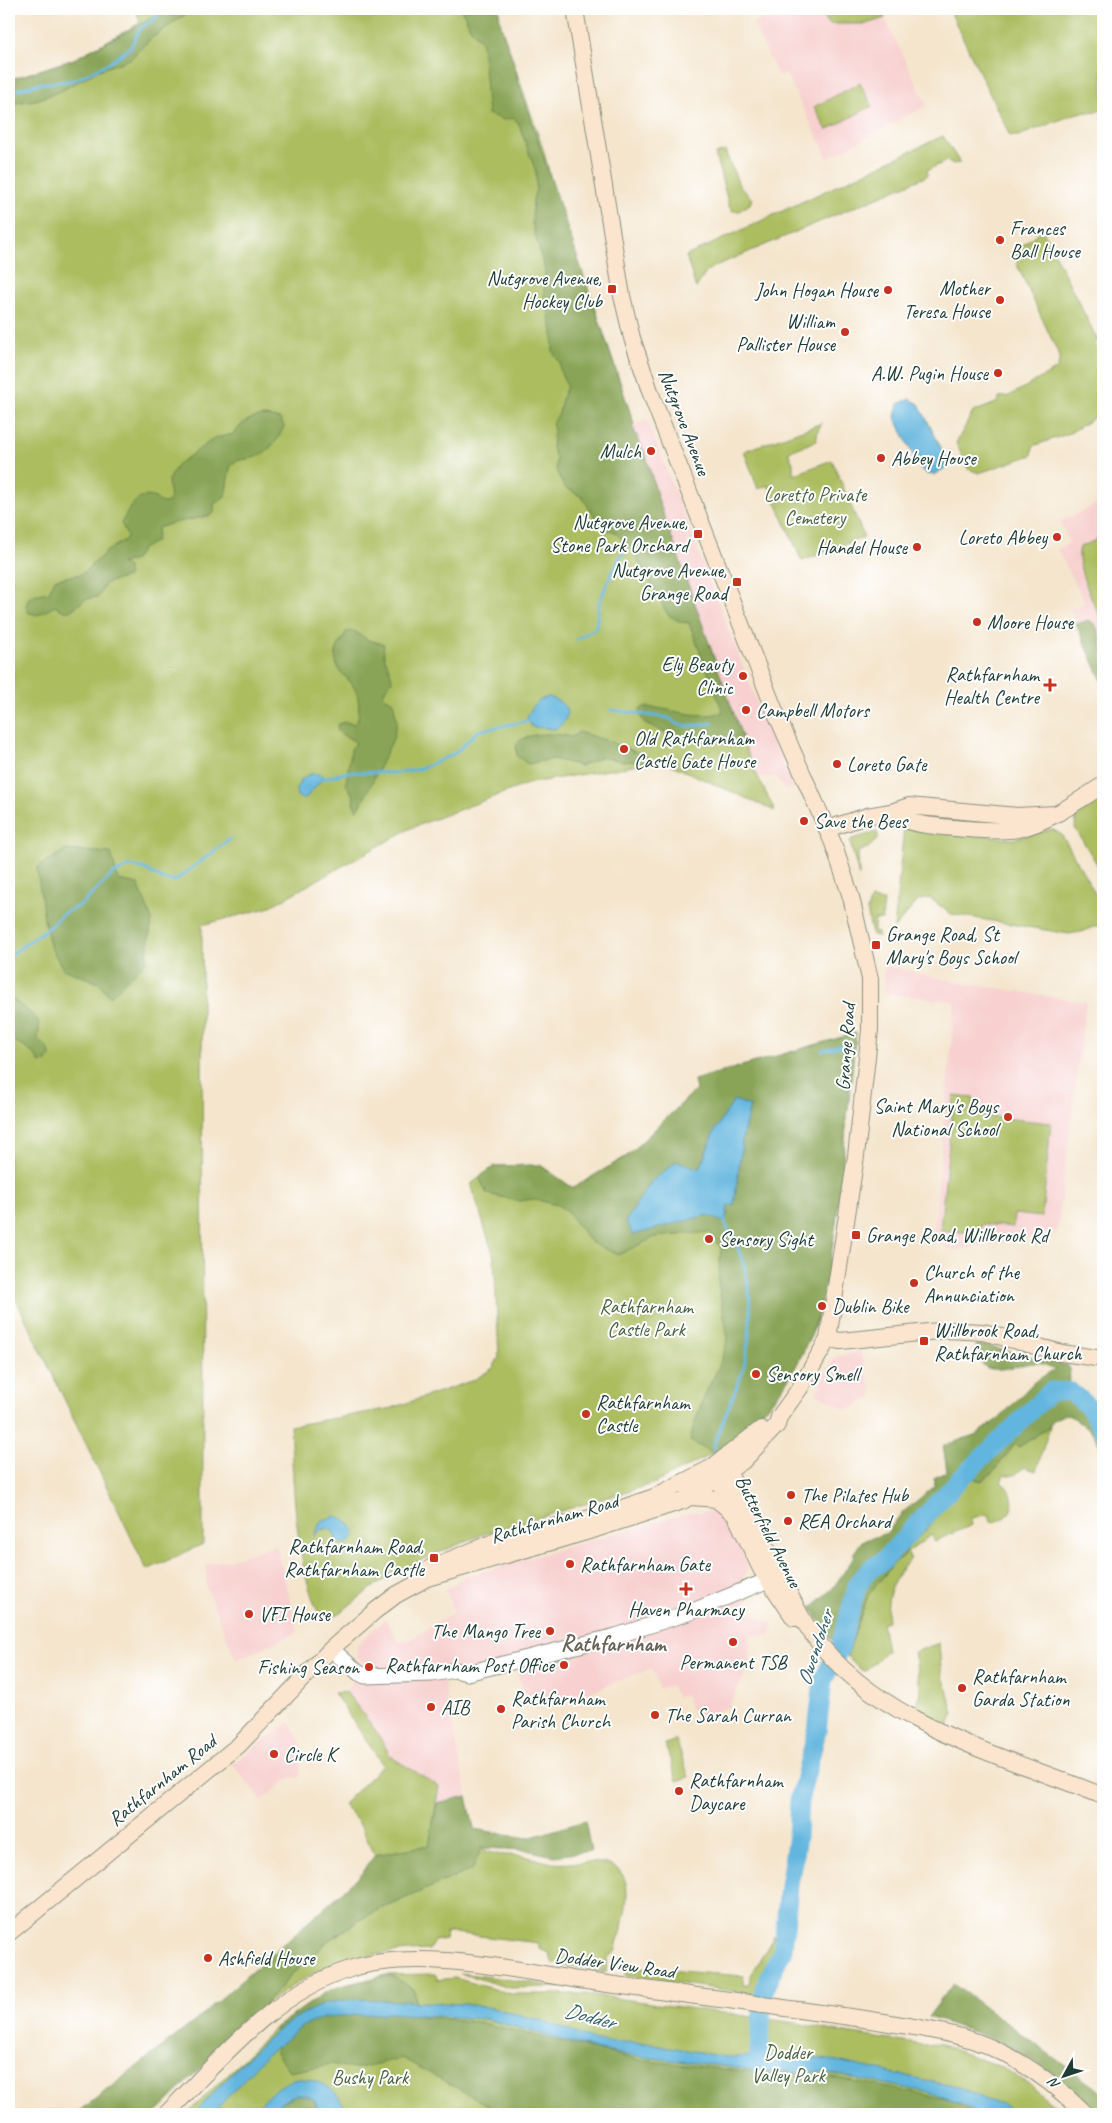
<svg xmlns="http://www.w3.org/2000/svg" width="1112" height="2123" font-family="Caveat,sans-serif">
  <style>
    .built { fill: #f7d0cf }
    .green { fill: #acbd60; stroke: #667d4a }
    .forest { fill: #89a456; stroke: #547045; fill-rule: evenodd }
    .water { fill: #62b5de; stroke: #407989 }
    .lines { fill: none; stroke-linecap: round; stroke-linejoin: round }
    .stream { stroke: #62b5de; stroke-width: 3 }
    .river { stroke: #62b5de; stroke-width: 19 }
    .tertiary-casing { stroke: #8a9180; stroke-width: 17 }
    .secondary-casing { stroke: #8a9180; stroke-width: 18 }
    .tertiary { stroke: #fff; stroke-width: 15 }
    .secondary { stroke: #fbe5cf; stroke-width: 16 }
    .poi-dot { fill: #c8321e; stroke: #fff; stroke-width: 2 }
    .labels { text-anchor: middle; stroke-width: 4; stroke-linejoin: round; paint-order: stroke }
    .poi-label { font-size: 20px; fill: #1f3d34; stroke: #fff; text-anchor: start }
    .street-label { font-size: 20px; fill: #1f3d34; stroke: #fff }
    .park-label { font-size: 20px; fill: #496341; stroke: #fff }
    .water-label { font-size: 21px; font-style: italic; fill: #336167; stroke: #fff }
    .quarter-label { font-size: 22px; font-weight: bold; fill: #676257; stroke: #fff }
  </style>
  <rect width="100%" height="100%" fill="#fff"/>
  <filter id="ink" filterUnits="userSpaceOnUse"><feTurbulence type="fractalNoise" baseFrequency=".02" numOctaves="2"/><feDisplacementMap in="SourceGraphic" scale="10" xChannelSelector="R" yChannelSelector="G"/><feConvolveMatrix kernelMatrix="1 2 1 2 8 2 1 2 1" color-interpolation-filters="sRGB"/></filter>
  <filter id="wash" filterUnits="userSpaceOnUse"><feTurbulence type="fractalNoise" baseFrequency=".0096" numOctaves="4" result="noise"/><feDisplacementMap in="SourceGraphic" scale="20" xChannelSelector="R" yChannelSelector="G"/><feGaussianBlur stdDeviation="1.12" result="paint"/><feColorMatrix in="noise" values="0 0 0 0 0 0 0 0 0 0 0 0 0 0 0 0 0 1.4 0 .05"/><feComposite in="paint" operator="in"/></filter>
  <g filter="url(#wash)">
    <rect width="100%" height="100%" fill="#f4e5cc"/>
    <path class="built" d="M755 9H880L927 105 828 158 786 74 778 76 753 24 760 21Z
      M647 420 757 703 794 788 784 789 776 777H759L751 763 658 499 646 456 632 426Z
      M1102 502 1103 505V683L1070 609 1085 602 1057 549 1070 543 1060 522Z
      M884 966 958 982 1086 1002 1057 1232 952 1251 933 1238 955 1002 884 993Z
      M860 1350 872 1392 871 1398 846 1410 817 1393 824 1376 835 1357Z
      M718 1511 741 1546 748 1568 741 1582 749 1593 745 1611 774 1625 769 1636 750 1634 749 1667 728 1707 695 1720 685 1694 676 1697 672 1685 659 1688 652 1668 593 1691 530 1706 516 1670 443 1680 467 1796 437 1803 439 1786 390 1757 376 1731 346 1691 364 1664 357 1657V1645L385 1619 397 1641 410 1640 454 1612 446 1590 466 1576 665 1519 693 1512Z
      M276 1545 298 1632 236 1660 206 1587V1564L233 1559Z
      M290 1722 301 1743 300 1778 291 1777 262 1800 232 1764Z"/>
    <path class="green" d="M136 9H495L544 152 554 191 585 285 591 295 634 424 632 426 646 456 658 499 751 763 775 811 662 761 530 783 411 828 267 908 202 925 203 1544 147 1570 9 1285V80L74 59 140 23Z
      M820 9H880L885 18 866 24H829Z
      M949 9H1103V106L1098 111 1078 113 1018 136H1010Z
      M860 83 872 106 827 130 814 107Z
      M943 136 960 163 951 164 947 161 927 170 928 175 925 177 718 265 707 271 696 288 686 256Z
      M725 151 739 185 752 199 750 204 739 211H732L729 206 715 154Z
      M1042 229 1098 341 1095 343 1103 362V412L1070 433 1033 446 1032 455 979 473 968 469 956 443 973 412 996 403 1000 397 1009 396 1057 369 1060 357 1018 267 1015 251Z
      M822 423 818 430 816 441 788 452 793 463V475L832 460 864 537 802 561 768 485 758 489 744 451Z
      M1103 537V623C1095 605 1074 567 1080 547Z
      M1103 799V874L1075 828 1076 815Z
      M904 827 1013 839 1052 829 1062 835 1103 907V923L1081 932 1069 934 951 914 930 898 919 900 894 928Z
      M877 832 879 838 868 848 858 852 859 876 850 842 852 839Z
      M871 899 884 901 882 920H874V931L878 932V936L872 935 867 910Z
      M856 1033 836 1221 820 1310 812 1334 791 1375 767 1406 742 1433 714 1453 655 1483 478 1536 410 1565 376 1585 338 1614 327 1617 319 1614C294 1560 294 1485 290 1426L392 1408 474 1380 493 1368 499 1357 494 1257 471 1184 495 1166 540 1165 573 1188 627 1156 696 1090 694 1080Z
      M954 1096 974 1098 972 1115 1051 1123 1042 1217 1014 1214 1013 1227 982 1224 980 1234 940 1230Z
      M1050 1426 1036 1471 1024 1467 1015 1475H1004L1001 1482C1018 1495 1017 1515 995 1522L991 1521 989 1514 971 1518 972 1525 935 1541 931 1535 907 1553 911 1559C893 1576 885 1598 888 1621L882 1623 887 1650 866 1671 861 1670 847 1656 868 1595 895 1562 904 1556 908 1546 924 1532 945 1507 973 1478 981 1481 994 1471 1015 1444 1033 1439 1040 1431Z
      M939 1643 941 1669 954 1713 949 1725 915 1709 921 1693 914 1652Z
      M346 1692 376 1731 391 1757 439 1786 429 1845 375 1855 359 1823 343 1804 383 1765 334 1693Z
      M676 1740 689 1777 677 1781 665 1744Z
      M481 1848C494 1857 507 1854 522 1856 532 1857 542 1861 552 1863 570 1865 592 1859 610 1865 642 1876 620 1929 615 1952L608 1957 606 1972 553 1964 549 1953 539 1949V1943L446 1932 445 1939 434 1941 429 1950C358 1953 317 1963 261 2009L292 1974 329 1940 371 1913 400 1901Z
      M774 1936 781 1948 764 1979 760 1995 626 1976 627 1967 743 1976V1984H749L750 1977Z
      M460 1973 562 1987 509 1988Z
      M435 1974 438 1980 455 1978 511 1994H586L597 1997 600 1996 796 2023 833 2031 922 2045 939 2044 1001 2067 1030 2085 1065 2114H187L276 2027 341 1986 386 1975Z"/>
    <path class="forest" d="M170 9H193L152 38 130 59 99 70 61 91 36 100 9 104V80L74 59Z
      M460 9H499C499 34 515 54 517 79L634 424 632 426 646 456 658 499 745 745 726 744 718 738 692 740 679 738 645 724 639 712 643 707C669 707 698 721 723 712L689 623 681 622 668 615 633 551 615 532 606 529 600 524 582 497 564 487 556 470V458L552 448 554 429 552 424 559 414 562 398 567 386 560 371V363L553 352V331L544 297 545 271 532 223 533 200 536 189V172L518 122 513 118 503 120 488 114 482 43 469 26 466 17Z
      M266 416 280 419 284 426C279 440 268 453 253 458 246 460 235 458 231 466 228 472 227 489 225 496L214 504V513L209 516 173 523 158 528 156 541 142 549 135 560 121 563 128 568V577L106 583 98 597 86 599 70 611H64L55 606 38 615 29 613 26 606 28 599 33 595 49 592 55 579 82 574 107 551 125 540 127 536 121 523C129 511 136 490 155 498 159 501 160 503 166 503L170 500 168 480 177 465 215 438 234 434C243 421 250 417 266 416Z
      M1089 620C1106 628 1103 667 1103 683L1076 624Z
      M354 631 368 640 384 644C381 659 392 668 392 682L385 689 383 696 393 702 397 722 393 739 361 805 357 810 353 803 354 797 346 784 351 749 356 743C350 737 343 737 337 730L338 724 345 722 353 724 358 720C359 708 360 696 353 686 346 674 333 671 336 653 337 645 343 639 346 632Z
      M578 732 609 741 648 757 647 762 622 761 601 757 581 766 553 759 528 764 517 756 516 744C529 731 555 733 572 737Z
      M65 850 111 853 118 880 138 884 152 920 146 961 110 997 99 983 63 969 50 946 44 919 37 868Z
      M9 996C15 1003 38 1016 39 1023 40 1028 38 1034 38 1039L49 1050 50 1056 46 1062 40 1063 34 1054 9 1037Z
      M856 1033C851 1079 846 1124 842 1170 834 1240 828 1313 791 1375 772 1406 744 1431 714 1453L690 1441 694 1424 707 1390 720 1364 728 1338 718 1283 721 1248 710 1232 655 1237 618 1255 590 1242 569 1214 558 1205 533 1199 520 1201 487 1194 479 1177 495 1166 540 1165 573 1188 627 1156 696 1090 694 1080ZM750 1106 743 1135 734 1205 727 1206 728 1215H707L633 1234 700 1169 713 1134Z
      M976 1344 1067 1365 1070 1371 1068 1386 1076 1389 1098 1409 1103 1403V1451L1093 1433 1076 1419 1065 1414 1051 1421 1050 1426 1019 1447 1015 1444 994 1471 981 1481 973 1478 945 1507 924 1532 908 1546 904 1556 895 1562 868 1595 847 1656 836 1646 811 1608 833 1588 855 1556 853 1554 862 1541 887 1533 902 1513 935 1486 934 1478 947 1471 943 1446 977 1434 999 1419 1034 1382 1055 1369C1050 1367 1042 1363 1037 1363 1012 1363 978 1386 976 1344Z
      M467 1796 474 1829 528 1838 585 1821 591 1851 554 1856 526 1850 481 1848 473 1869 371 1913 329 1940 292 1974 261 2009 155 2114H76L194 2022 339 1895 359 1876 375 1855 429 1845 437 1803Z
      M390 1975 414 1989 419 2016 477 2022 639 2060 733 2070 827 2076 951 2100 974 2114H497L490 2106 402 2058 354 2069 331 2064 290 2072 276 2053V2027L326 1992 341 1986Z
      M953 1984 1101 2092 1103 2091V2114H1097C1043 2059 1001 2039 928 2017Z
      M297 2094H304L315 2100 318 2114H269L276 2105Z"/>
    <path class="water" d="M910 399 919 404 946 458 945 468 934 475 927 474 919 467 895 417 898 404Z
      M549 697C569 703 574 718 555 729L532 727 527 718C531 707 538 699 549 697Z
      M310 774H319L324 777 304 800 297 796 296 789 301 780Z
      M734 1100 750 1106 743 1135 734 1205 728 1206 725 1223 707 1215 633 1235 626 1221 651 1182 677 1161 700 1169 713 1134Z
      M335 1516C347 1519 353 1524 355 1536L347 1544 337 1542 333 1531 327 1528 320 1530 314 1536 321 1521Z
      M357 1999 464 2004 493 2008 547 2022 596 2041 648 2043 725 2057 796 2056 837 2061 962 2088 986 2100 1003 2104 1015 2114H978L961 2104 931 2093 822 2072H772L626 2055 598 2050 486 2019 387 2013 326 2017 303 2026 266 2055 212 2114H194C228 2077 274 2022 322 2005 333 2001 346 2000 357 1999Z
      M297 2079C318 2078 343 2091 346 2114H318L315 2100C297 2088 281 2099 269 2114H251C264 2099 277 2084 297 2079Z"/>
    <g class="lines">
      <path class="stream" d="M9 92 37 84 75 80 109 63 131 47 140 28 156 18 159 9
        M577 639 596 628 599 604 607 583 626 546
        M611 710 669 718 677 724 690 726 713 723
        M322 779 348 772 397 773 420 769 454 754 478 731 532 720
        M9 956 52 925 62 914 81 905 113 874 130 866 143 868 162 879 175 881 230 839
        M822 1051 848 1044
        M724 1220C728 1231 735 1241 739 1251 754 1289 752 1333 743 1371
        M714 1450 713 1447 742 1373
        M822 1676 823 1680"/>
      <path class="river" d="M758 2063 764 1989 783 1949 789 1885 797 1837 799 1801 817 1731 823 1680 840 1648 858 1583 869 1570 884 1560 956 1483 1051 1391 1072 1392 1090 1408 1103 1430"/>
    </g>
  </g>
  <g filter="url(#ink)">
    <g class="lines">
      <g class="tertiary-casing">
        <path id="tertiary" d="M331 1649 359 1673 365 1676 432 1674 455 1670 467 1673 616 1636 688 1613 778 1576"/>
      </g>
      <g class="secondary-casing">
        <path id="secondary" d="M891 812C896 815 902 818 908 821 925 827 1001 833 1018 829 1047 823 1078 801 1103 785
          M827 829 867 816 891 812 909 806 1017 816 1056 814
          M828 1339 841 1341 948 1330 983 1332 1062 1353 1103 1359
          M722 1461C745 1502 765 1546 787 1589 795 1604 802 1621 813 1635 878 1725 1005 1756 1103 1796
          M720 1483 761 1569 794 1618
          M692 1497 716 1499 733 1513
          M430 1568 496 1541 602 1515 654 1497 711 1468 761 1429
          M9 1933 239 1745 331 1649 375 1611 396 1595 427 1578 596 1529 683 1501 743 1461 777 1425 779 1417 800 1388 828 1339 856 1156 870 1030V979L851 897 833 843 775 711 652 397 632 338 622 296 575 9
          M166 2114C221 2059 273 1993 350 1969 415 1948 512 1969 579 1980 629 1987 679 1994 729 2000 781 2008 832 2014 884 2022 913 2027 944 2031 972 2040 1016 2055 1053 2082 1085 2114"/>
      </g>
      <use href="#tertiary" class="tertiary"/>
      <use href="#secondary" class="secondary"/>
    </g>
  </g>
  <g class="poi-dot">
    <circle cx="1000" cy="240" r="5"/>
    <rect x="607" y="284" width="10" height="10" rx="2.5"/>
    <circle cx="888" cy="290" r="5"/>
    <circle cx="1000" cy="300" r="5"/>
    <circle cx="845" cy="332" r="5"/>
    <circle cx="998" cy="373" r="5"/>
    <circle cx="651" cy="451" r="5"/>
    <circle cx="881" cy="458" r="5"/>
    <rect x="693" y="529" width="10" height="10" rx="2.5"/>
    <circle cx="1057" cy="537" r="5"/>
    <circle cx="917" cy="547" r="5"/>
    <rect x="732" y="577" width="10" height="10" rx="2.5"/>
    <circle cx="977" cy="622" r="5"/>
    <circle cx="743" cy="676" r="5"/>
    <path d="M1047.5 677.5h5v5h5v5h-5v5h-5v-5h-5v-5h5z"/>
    <circle cx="746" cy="710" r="5"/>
    <circle cx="624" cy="749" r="5"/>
    <circle cx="837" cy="764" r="5"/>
    <circle cx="804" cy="821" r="5"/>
    <rect x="871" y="940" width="10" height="10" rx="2.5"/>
    <circle cx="1008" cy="1117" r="5"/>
    <rect x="851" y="1230" width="10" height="10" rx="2.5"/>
    <circle cx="709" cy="1239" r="5"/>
    <circle cx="914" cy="1283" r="5"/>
    <circle cx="822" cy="1306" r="5"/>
    <rect x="919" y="1336" width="10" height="10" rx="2.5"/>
    <circle cx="756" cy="1374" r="5"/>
    <circle cx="586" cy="1414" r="5"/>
    <circle cx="791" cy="1495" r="5"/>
    <circle cx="788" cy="1521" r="5"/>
    <rect x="429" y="1553" width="10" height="10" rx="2.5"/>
    <circle cx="570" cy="1564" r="5"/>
    <path d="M683.5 1581.5h5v5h5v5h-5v5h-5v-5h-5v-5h5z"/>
    <circle cx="249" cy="1614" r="5"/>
    <circle cx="550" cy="1631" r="5"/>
    <circle cx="733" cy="1642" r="5"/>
    <circle cx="564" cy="1665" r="5"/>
    <circle cx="369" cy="1667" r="5"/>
    <circle cx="962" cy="1688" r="5"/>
    <circle cx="431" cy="1707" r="5"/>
    <circle cx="501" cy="1709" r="5"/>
    <circle cx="655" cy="1715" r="5"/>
    <circle cx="274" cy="1754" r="5"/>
    <circle cx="679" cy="1791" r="5"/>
    <circle cx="208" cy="1958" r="5"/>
  </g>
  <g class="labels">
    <g class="poi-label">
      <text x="1010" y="235">Frances<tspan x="1010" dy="23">Ball House</tspan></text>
      <text x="602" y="285" text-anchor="end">Nutgrove Avenue,<tspan x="602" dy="23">Hockey Club</tspan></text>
      <text x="990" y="295" text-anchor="end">Mother<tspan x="990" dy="23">Teresa House</tspan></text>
      <text x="878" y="297" text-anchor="end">John Hogan House</text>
      <text x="835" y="328" text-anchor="end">William<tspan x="835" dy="23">Pallister House</tspan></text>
      <text x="988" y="380" text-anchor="end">A.W. Pugin House</text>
      <text x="641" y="458" text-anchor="end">Mulch</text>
      <text x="891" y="465">Abbey House</text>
      <text x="688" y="529" text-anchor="end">Nutgrove Avenue,<tspan x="688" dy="23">Stone Park Orchard</tspan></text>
      <text x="1047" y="544" text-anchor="end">Loreto Abbey</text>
      <text x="907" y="554" text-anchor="end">Handel House</text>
      <text x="727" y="577" text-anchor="end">Nutgrove Avenue,<tspan x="727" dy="23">Grange Road</tspan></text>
      <text x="987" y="629">Moore House</text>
      <text x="733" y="671" text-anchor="end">Ely Beauty<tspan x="733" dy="23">Clinic</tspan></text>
      <text x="1039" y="681" text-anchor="end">Rathfarnham<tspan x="1039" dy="23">Health Centre</tspan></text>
      <text x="756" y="717">Campbell Motors</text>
      <text x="634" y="745">Old Rathfarnham<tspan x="634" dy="23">Castle Gate House</tspan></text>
      <text x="847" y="771">Loreto Gate</text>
      <text x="814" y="828">Save the Bees</text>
      <text x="886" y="941">Grange Road, St<tspan x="886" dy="23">Mary's Boys School</tspan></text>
      <text x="998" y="1113" text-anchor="end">Saint Mary's Boys<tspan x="998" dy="23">National School</tspan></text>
      <text x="866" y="1242">Grange Road, Willbrook Rd</text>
      <text x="719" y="1246">Sensory Sight</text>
      <text x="924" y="1279">Church of the<tspan x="924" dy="23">Annunciation</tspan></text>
      <text x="832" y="1313">Dublin Bike</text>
      <text x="934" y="1337">Willbrook Road,<tspan x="934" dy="23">Rathfarnham Church</tspan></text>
      <text x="766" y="1381">Sensory Smell</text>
      <text x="596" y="1409">Rathfarnham<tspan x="596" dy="23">Castle</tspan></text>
      <text x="801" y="1502">The Pilates Hub</text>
      <text x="798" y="1528">REA Orchard</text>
      <text x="424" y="1553" text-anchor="end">Rathfarnham Road,<tspan x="424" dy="23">Rathfarnham Castle</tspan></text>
      <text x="580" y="1571">Rathfarnham Gate</text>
      <text x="686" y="1616" text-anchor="middle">Haven Pharmacy</text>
      <text x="259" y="1621">VFI House</text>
      <text x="540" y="1638" text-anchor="end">The Mango Tree</text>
      <text x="733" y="1669" text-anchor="middle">Permanent TSB</text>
      <text x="554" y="1672" text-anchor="end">Rathfarnham Post Office</text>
      <text x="359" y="1674" text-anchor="end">Fishing Season</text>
      <text x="972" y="1683">Rathfarnham<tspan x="972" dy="23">Garda Station</tspan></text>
      <text x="511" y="1705">Rathfarnham<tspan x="511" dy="23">Parish Church</tspan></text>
      <text x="441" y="1714">AIB</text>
      <text x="665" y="1722">The Sarah Curran</text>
      <text x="284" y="1761">Circle K</text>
      <text x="689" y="1787">Rathfarnham<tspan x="689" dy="23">Daycare</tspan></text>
      <text x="218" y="1965">Ashfield House</text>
    </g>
    <g class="street-label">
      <text transform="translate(685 422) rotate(69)" y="7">Nutgrove Avenue</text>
      <text transform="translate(845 1047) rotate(-86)" y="7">Grange Road</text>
      <text transform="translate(554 1518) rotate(-16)" y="7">Rathfarnham Road</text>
      <text transform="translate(769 1531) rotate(63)" y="7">Butterfield Avenue</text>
      <text transform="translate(162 1780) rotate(-39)" y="7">Rathfarnham Road</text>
      <text transform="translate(615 1963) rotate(8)" y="7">Dodder View Road</text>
    </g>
    <g class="park-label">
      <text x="815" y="501">Loretto Private<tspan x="815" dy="23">Cemetery</tspan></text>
      <text x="646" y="1313">Rathfarnham<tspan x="646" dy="23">Castle Park</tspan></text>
      <text x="788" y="2059">Dodder<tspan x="788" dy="23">Valley Park</tspan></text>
      <text x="370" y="2084">Bushy Park</text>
    </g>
    <g class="water-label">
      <text transform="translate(815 1648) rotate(-72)" y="7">Owendoher</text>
      <text transform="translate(590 2016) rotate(15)" y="7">Dodder</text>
    </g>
    <g class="quarter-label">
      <text x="613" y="1651">Rathfarnham</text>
    </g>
  </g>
  <rect width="1112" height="2123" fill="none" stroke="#fff" stroke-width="30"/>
  <g transform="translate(1064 2076) rotate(230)" stroke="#ffffff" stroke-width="4" paint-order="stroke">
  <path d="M0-4L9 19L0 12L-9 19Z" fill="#1f3d34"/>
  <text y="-8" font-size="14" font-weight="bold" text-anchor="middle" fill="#1f3d34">N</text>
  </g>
</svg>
